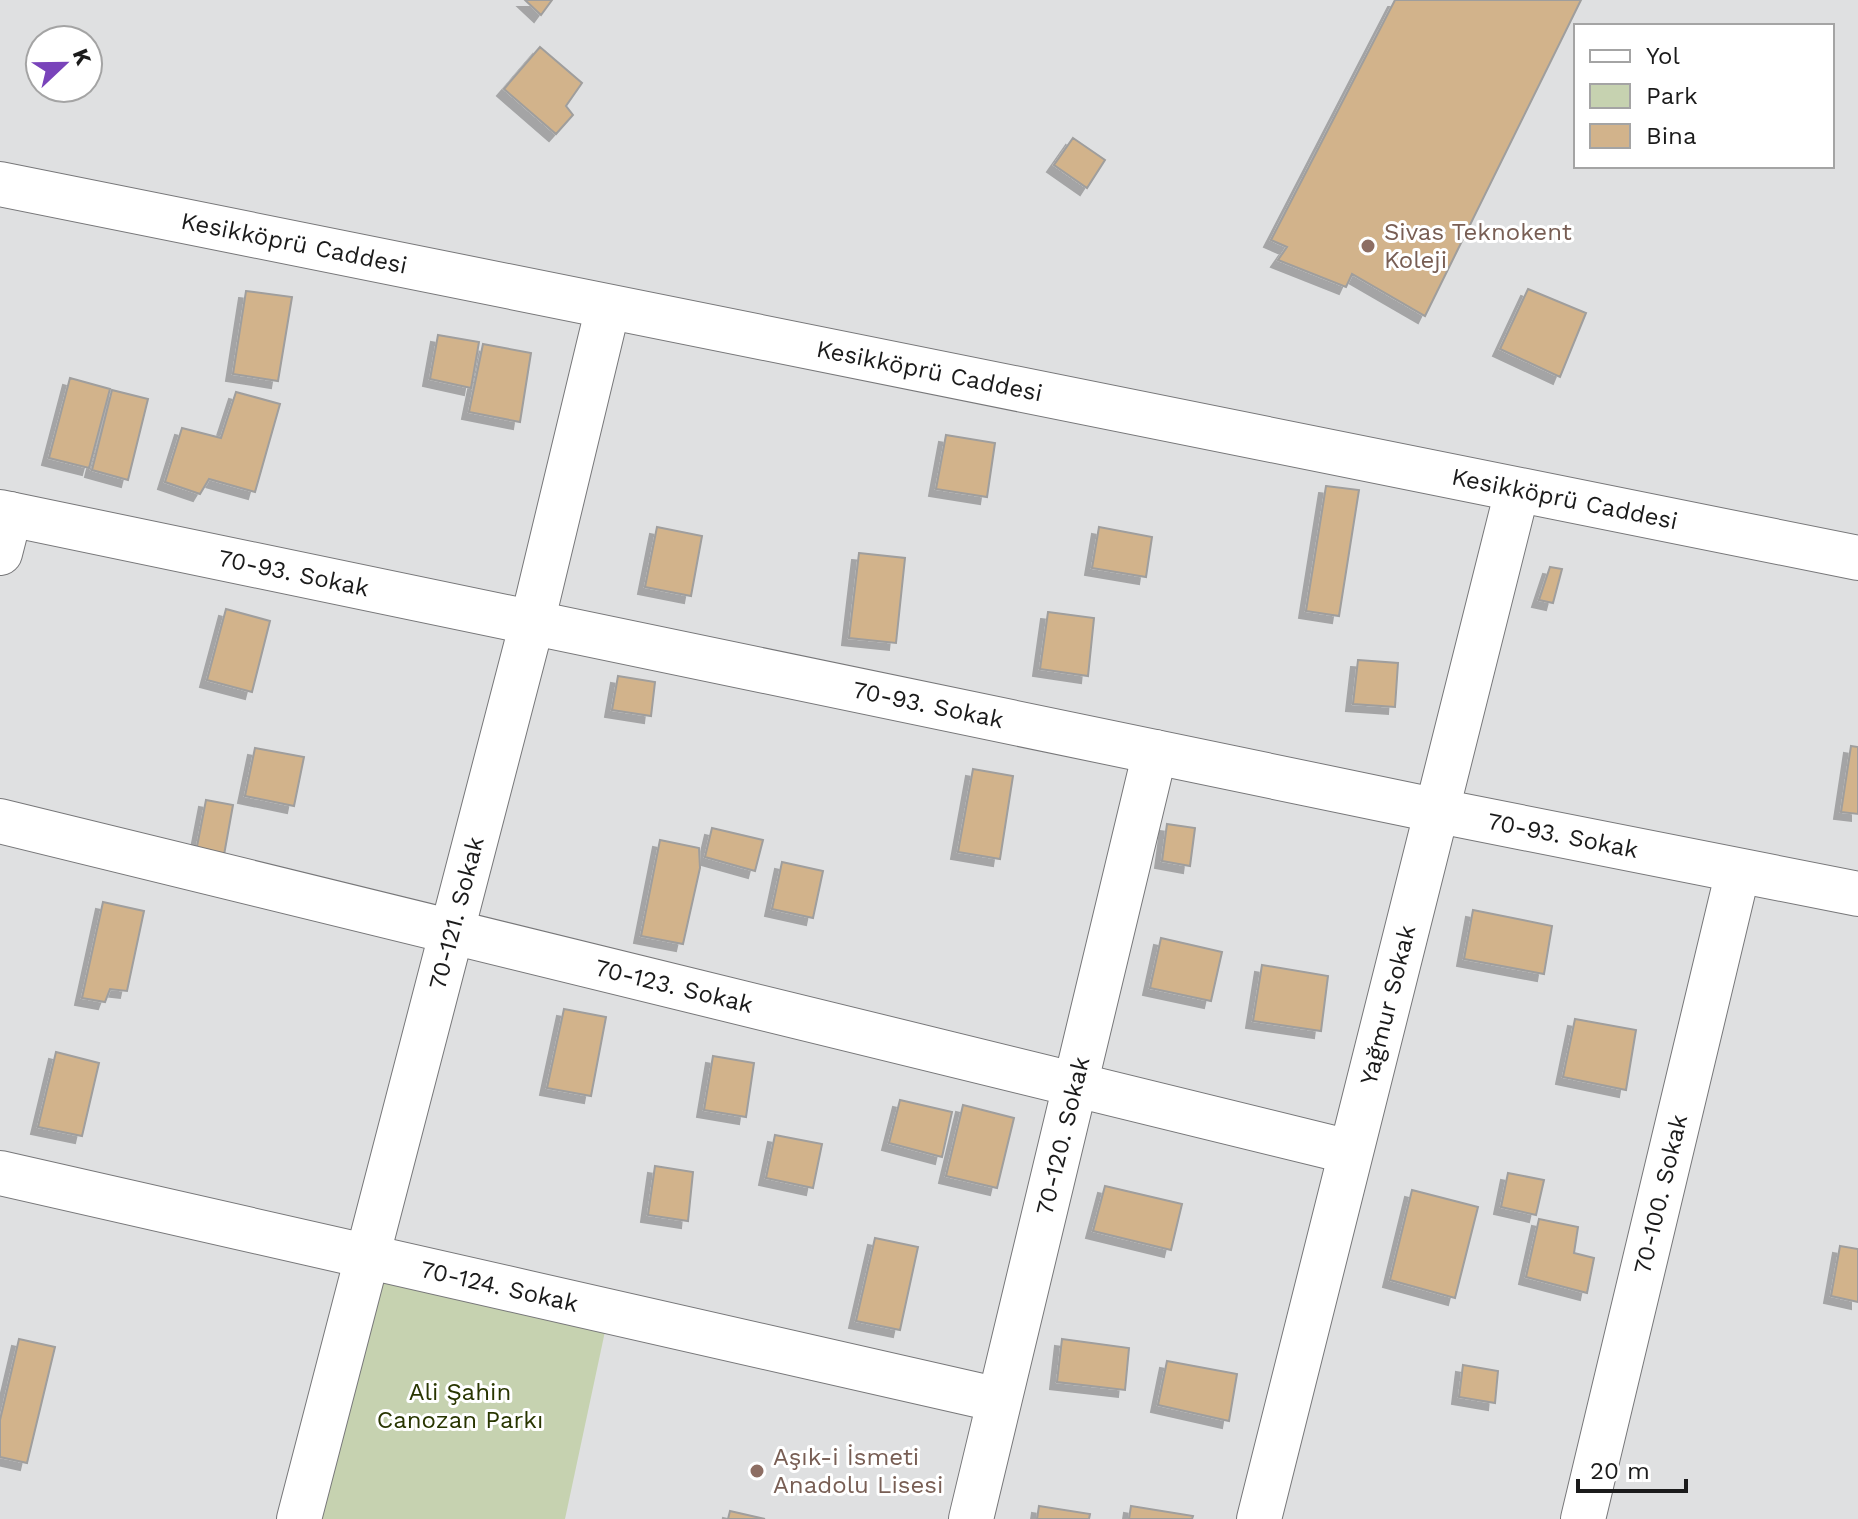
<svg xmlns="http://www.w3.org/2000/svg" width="1858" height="1519" font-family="'Work Sans',sans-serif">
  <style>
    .green { fill: #c6d2b0 }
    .building { fill: #d2b38b; stroke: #9f9e9d; stroke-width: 2; filter: url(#shadow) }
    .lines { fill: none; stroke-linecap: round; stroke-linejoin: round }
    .minor-casing { stroke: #777779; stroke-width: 46 }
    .minor { stroke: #fff; stroke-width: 44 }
    .education-dot { fill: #8d6e63; stroke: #fff; stroke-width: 3 }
    .labels { text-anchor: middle; stroke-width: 6; stroke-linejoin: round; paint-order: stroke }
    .education-label { font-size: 24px; fill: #785e54; stroke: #fff; text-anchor: start }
    .street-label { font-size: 24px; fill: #1b1b1b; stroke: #fff }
    .park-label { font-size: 24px; fill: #283500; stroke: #fff }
  </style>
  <defs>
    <filter id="shadow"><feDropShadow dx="-7" dy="7" stdDeviation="0" flood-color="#0004"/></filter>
  </defs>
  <rect width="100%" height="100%" fill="#dfe0e1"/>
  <path class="green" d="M373 1269 607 1322 565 1519H317Z"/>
  <path class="building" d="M525 0H552L541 15Z
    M1395 0H1581L1425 316 1352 274 1346 287 1278 260 1287 247 1271 240Z
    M540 47 582 83 566 106 573 115 556 134 504 89Z
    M1073 138 1105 160 1087 188 1054 165Z
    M1528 289 1586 313 1560 377 1500 349Z
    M246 291 292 297 278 381 233 374Z
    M438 335 479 342 471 388 430 379Z
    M483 344 531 353 520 422 469 412Z
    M70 378 110 389 89 468 49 458Z
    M112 390 148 399 128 480 92 470Z
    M236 392 280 404 255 492 209 479 200 494 165 482 182 428 221 438Z
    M946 435 995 443 987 497 936 489Z
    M1326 486 1359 490 1339 616 1306 611Z
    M657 527 702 536 691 596 645 587Z
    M1099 527 1152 537 1146 577 1092 568Z
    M859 553 905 558 896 643 849 638Z
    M1550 567 1562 569 1553 603 1539 600Z
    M226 609 270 621 252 692 207 680Z
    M1048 612 1094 618 1088 676 1040 669Z
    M1358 660 1398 663 1395 707 1353 704Z
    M618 676 655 682 651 716 612 710Z
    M1851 746 1858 747V814L1841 812Z
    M255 748 304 757 294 806 245 796Z
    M973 769 1013 776 1000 859 958 852Z
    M206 800 233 805 222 866 194 862Z
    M1167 824 1195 828 1190 866 1162 861Z
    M712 828 763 840 755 871 705 857Z
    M660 840 699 848 700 868 683 944 641 936Z
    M782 862 823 871 813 918 772 909Z
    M103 902 144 911 127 991 110 989 105 1002 82 998Z
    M1473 910 1552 926 1544 974 1464 959Z
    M1161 938 1222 952 1211 1001 1150 988Z
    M1262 965 1328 976 1321 1031 1253 1021Z
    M564 1009 606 1017 591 1096 547 1088Z
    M1575 1019 1636 1030 1626 1090 1563 1077Z
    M56 1052 99 1063 82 1136 38 1127Z
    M713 1056 754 1063 746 1117 704 1110Z
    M900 1100 952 1112 942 1157 889 1143Z
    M963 1105 1014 1118 997 1188 946 1176Z
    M775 1135 822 1144 813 1188 766 1178Z
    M655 1166 693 1172 688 1221 648 1215Z
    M1508 1173 1544 1180 1536 1215 1501 1207Z
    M1105 1186 1182 1204 1171 1250 1093 1231Z
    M1412 1190 1478 1207 1455 1298 1390 1280Z
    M1539 1219 1578 1227 1574 1253 1594 1258 1587 1293 1526 1277Z
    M875 1238 918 1247 900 1330 856 1321Z
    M1840 1246 1858 1249V1302L1831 1296Z
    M19 1339 55 1347 27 1463 0 1457V1420Z
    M1062 1339 1129 1348 1125 1390 1057 1382Z
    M1167 1361 1237 1374 1229 1421 1158 1405Z
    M1463 1365 1498 1371 1495 1403 1459 1397Z
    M1039 1506 1090 1514 1089 1519H1037Z
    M1131 1506 1193 1516 1192 1519H1129Z
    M730 1511 765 1519H728Z"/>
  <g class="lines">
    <g class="minor-casing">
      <g id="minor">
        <path id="s1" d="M0 184 1858 558"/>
        <path id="s2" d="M0 512 1434 810 1858 894"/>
        <path d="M0 553 10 514"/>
        <path id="s3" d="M0 821 1350 1152"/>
        <path id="s4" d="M0 1173 999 1400"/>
        <path id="s5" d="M299 1519 532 623 608 307"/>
        <path id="s6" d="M971 1519 1155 752"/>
        <path id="s7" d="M1259 1519 1517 491"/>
        <path id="s8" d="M1583 1519 1738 871"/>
      </g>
    </g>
    <use href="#minor" class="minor"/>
  </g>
  <g class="education-dot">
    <circle cx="1368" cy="246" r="8"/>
    <circle cx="757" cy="1471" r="8"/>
  </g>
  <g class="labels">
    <g class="education-label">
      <text x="1384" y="240">Sivas Teknokent<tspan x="1384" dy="28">Koleji</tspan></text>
      <text x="773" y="1465">Aşık-i İsmeti<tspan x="773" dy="28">Anadolu Lisesi</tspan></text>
    </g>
    <g class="street-label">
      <text dy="8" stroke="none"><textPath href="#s1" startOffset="300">Kesikköprü Caddesi</textPath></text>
      <text dy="8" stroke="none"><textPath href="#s1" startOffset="948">Kesikköprü Caddesi</textPath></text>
      <text dy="8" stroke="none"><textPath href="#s1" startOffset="1596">Kesikköprü Caddesi</textPath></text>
      <text dy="8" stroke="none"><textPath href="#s2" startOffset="300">70-93. Sokak</textPath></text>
      <text dy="8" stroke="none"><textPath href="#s2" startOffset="948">70-93. Sokak</textPath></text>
      <text dy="8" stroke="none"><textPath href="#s2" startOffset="1596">70-93. Sokak</textPath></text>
      <text dy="8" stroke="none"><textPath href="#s5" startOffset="626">70-121. Sokak</textPath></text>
      <text dy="8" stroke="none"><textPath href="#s3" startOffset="694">70-123. Sokak</textPath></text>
      <text dy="8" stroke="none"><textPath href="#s7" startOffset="530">Yağmur Sokak</textPath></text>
      <text dy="8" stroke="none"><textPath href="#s6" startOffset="394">70-120. Sokak</textPath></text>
      <text dy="8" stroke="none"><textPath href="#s8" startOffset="334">70-100. Sokak</textPath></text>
      <text dy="8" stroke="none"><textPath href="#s4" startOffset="512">70-124. Sokak</textPath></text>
    </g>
    <g class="park-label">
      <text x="460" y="1400">Ali Şahin<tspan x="460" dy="28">Canozan Parkı</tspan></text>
    </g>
  </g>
  <rect x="1574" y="24" width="260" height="144" fill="#ffffff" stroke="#a4a4a4" stroke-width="2"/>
  <rect x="1590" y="50" width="40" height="12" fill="#ffffff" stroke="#a4a4a4" stroke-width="2"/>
  <text x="1646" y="64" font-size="24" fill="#1b1b1b">Yol</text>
  <rect x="1590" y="84" width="40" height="24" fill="#c6d2b0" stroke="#a4a4a4" stroke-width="2"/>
  <text x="1646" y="104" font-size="24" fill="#1b1b1b">Park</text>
  <rect x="1590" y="124" width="40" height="24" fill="#d2b38b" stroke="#a4a4a4" stroke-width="2"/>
  <text x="1646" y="144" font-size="24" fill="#1b1b1b">Bina</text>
  <g transform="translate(64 64) rotate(68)"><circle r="38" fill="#ffffff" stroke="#a4a4a4" stroke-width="2"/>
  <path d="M0-6L14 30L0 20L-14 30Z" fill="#7943ba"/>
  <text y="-12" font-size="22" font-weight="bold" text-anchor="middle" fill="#1b1b1b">K</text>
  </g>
  <path d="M1578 1479v12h108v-12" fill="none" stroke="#1b1b1b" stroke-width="4"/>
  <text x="1590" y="1479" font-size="24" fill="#1b1b1b" stroke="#ffffff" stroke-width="6" paint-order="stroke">20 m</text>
</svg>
